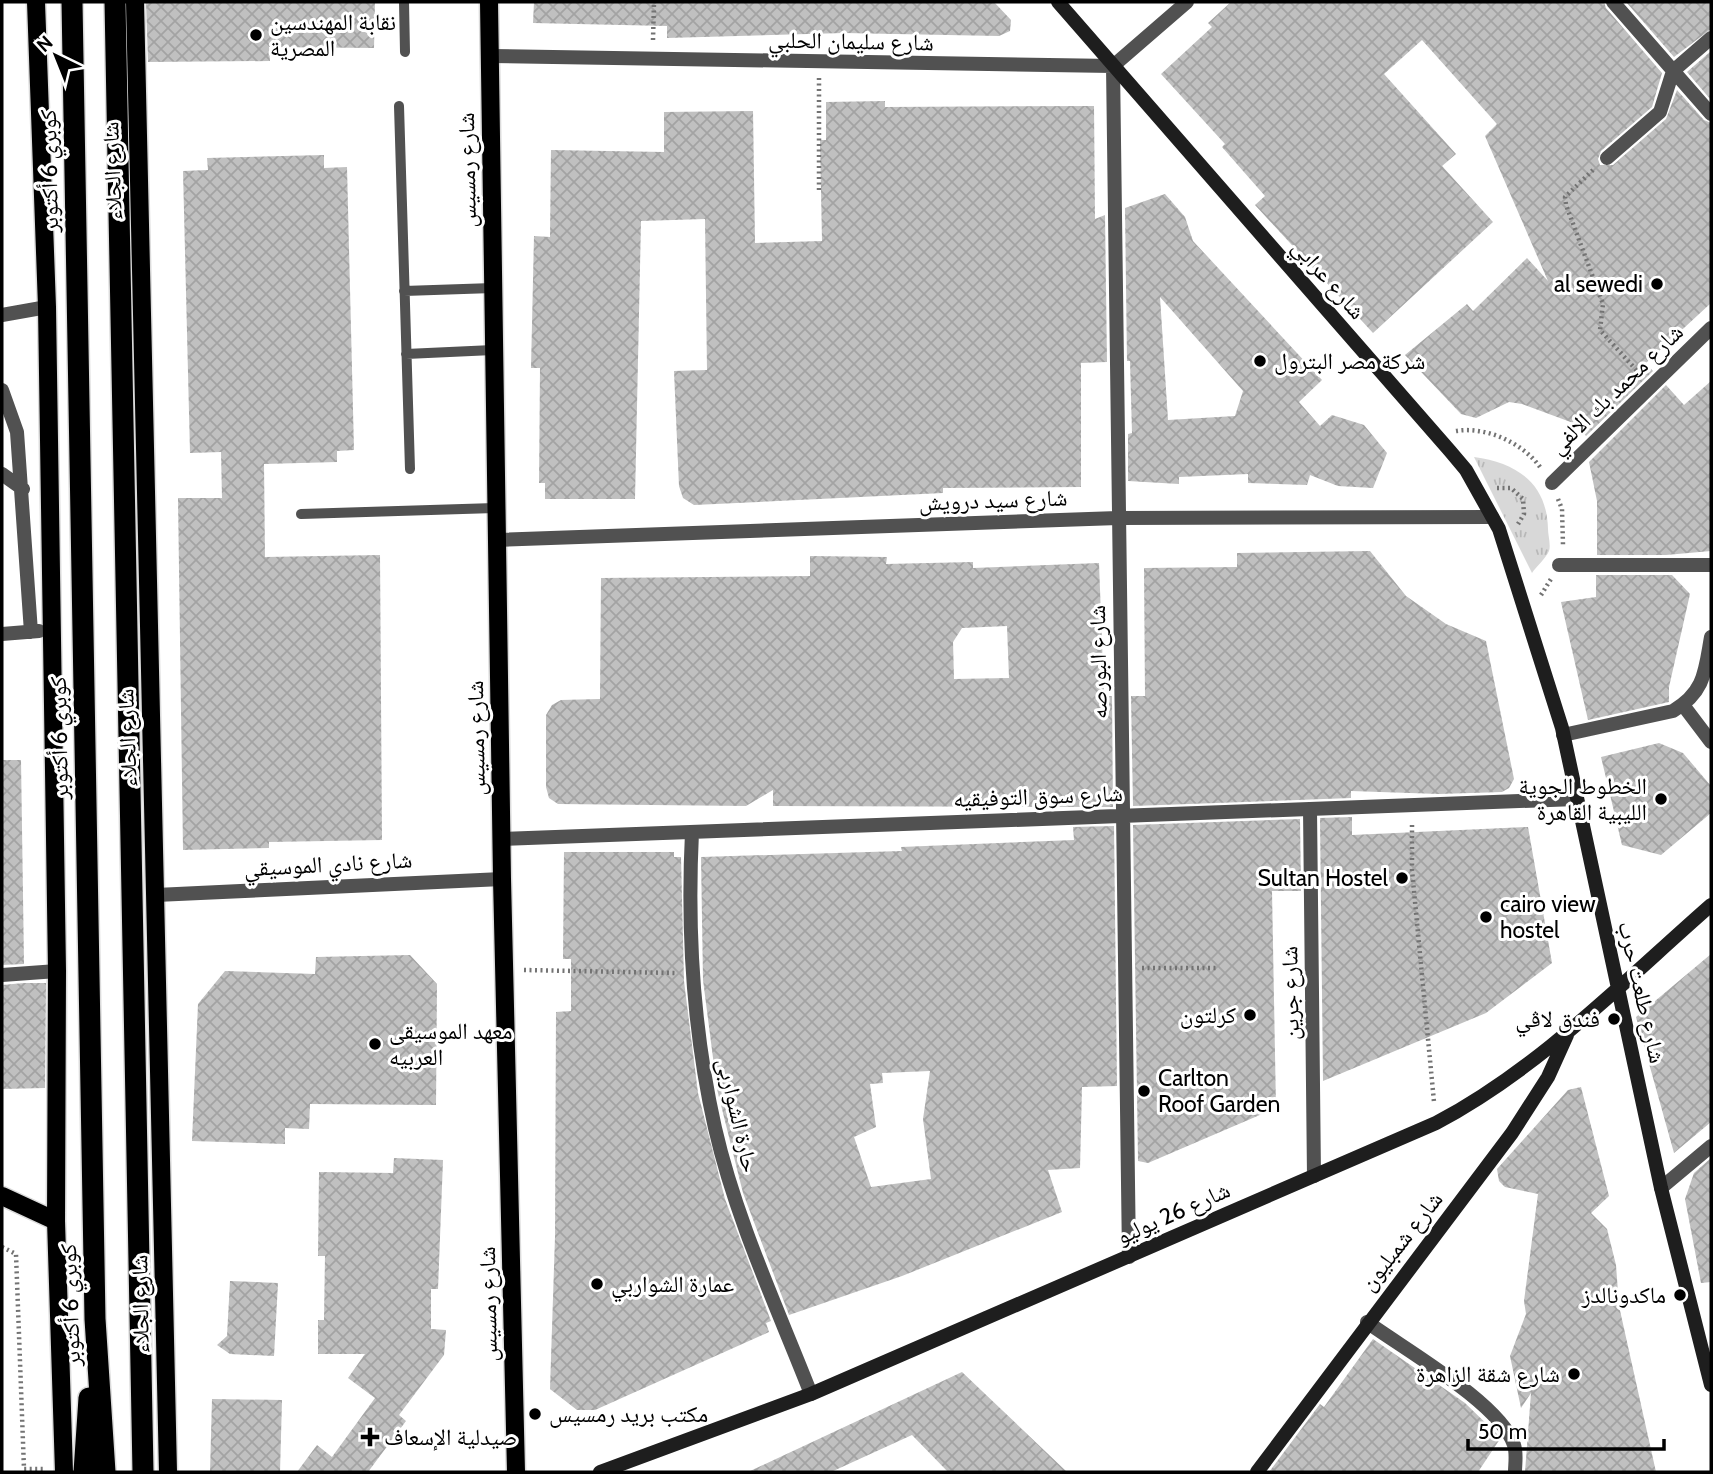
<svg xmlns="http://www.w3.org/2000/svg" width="1713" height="1474" font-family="Cabin,'Noto Naskh Arabic',sans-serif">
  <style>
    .grass { fill: url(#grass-tufts) }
    .building { fill: url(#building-cross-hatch); fill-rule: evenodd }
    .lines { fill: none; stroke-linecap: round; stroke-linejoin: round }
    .primary-casing { stroke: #dbdbdb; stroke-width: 21 }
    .highway-casing { stroke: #dbdbdb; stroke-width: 24 }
    .path { stroke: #737373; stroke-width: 4.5; stroke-dasharray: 2 3.5; stroke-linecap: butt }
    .lane { stroke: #515151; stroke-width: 10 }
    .street { stroke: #515151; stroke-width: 14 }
    .secondary { stroke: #1e1e1e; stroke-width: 14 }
    .primary { stroke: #000; stroke-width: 18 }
    .highway { stroke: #000; stroke-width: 21 }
    .poi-dot { fill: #000; stroke: #fff; stroke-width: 2.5 }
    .labels { text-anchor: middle; stroke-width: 6; stroke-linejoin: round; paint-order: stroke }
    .poi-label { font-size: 23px; fill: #000; stroke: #fff; text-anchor: start }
    .street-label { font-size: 23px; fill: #000; stroke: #fff }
  </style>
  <defs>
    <pattern id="grass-tufts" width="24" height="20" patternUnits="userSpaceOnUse" patternTransform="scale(1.75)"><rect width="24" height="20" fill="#d8d8d8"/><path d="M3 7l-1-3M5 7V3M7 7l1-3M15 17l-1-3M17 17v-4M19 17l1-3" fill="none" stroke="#b8b8b8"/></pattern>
    <pattern id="building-cross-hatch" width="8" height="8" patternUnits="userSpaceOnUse" patternTransform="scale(1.75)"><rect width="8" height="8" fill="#c0c0c0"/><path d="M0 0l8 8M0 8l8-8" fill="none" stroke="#a3a3a3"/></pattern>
  </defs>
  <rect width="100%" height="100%" fill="#fff"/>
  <path class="grass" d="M1474 457C1517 463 1547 483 1548 529 1548 535 1551 545 1549 551 1546 558 1536 567 1532 573Z"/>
  <path class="building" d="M146 2H375L374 48 269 47 270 61 148 62Z
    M534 2H994L1011 20 1010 31 999 36 844 33 667 38V26L533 23Z
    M1231 2H1604L1606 8 1662 73 1652 107 1601 151 1598 159 1600 165H1613L1666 119 1677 90 1704 120 1711 123V303L1646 363 1653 371 1586 436 1576 424 1522 404 1509 402 1476 418 1461 414 1405 355 1467 304 1473 311 1527 258 1548 281 1485 136 1497 124 1422 40 1384 74 1456 154 1442 166 1493 222 1373 333 1255 205 1265 196 1222 147 1225 144 1161 74 1212 27 1208 23Z
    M1626 2H1711V29L1674 57Z
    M1711 51V100L1687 72Z
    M885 101V107L1094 106 1095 219 1105 215 1107 362 1081 363V487L943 488V493L694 505 683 498 679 486 674 371 707 370 705 219 641 221 635 499H545V483H539L540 368H531L534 236 550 237 551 150 664 152V112L753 111 755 243 822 241 820 140H826V102Z
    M324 155V168L347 167 354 450 337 451V462L264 464 265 557 380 555 382 840 269 842V848L183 850 178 498H222L221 452 190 453 183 171 208 170 207 158Z
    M1165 194 1185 217 1193 241 1322 380 1299 402 1320 426 1332 415 1364 425 1387 453 1373 488 1338 486 1310 475 1307 485 1248 483V474L1179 477V484L1128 481V434L1132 433 1130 361H1127L1125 208ZM1160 297 1243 391 1235 416 1168 420Z
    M1711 381V551L1666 555H1597V501L1589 462 1666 385 1684 405Z
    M1370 551 1406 596 1446 624 1486 641 1514 779 1509 788 1502 792 1439 794 1351 791V798L1133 806 1131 696H1145L1144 568 1237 567V553Z
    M810 556 887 557 886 564 973 562V568L1099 563 1104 696H1112L1113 807 773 806V790L746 806 558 804 549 798 546 787V715L552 705 561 700 600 699 601 578 810 576ZM1007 626 1009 678 954 679 953 642 962 628Z
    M1596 575H1672L1690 594 1669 687V702L1588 720 1561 602 1596 597Z
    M1659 743 1683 753 1711 786V813L1661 855 1622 845 1601 757Z
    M2 760H21L24 964 2 965Z
    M1352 817V835L1528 827 1552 963 1486 1013 1323 1081 1320 818Z
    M1300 819 1301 891H1272L1276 1108 1148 1163 1138 1161 1133 825Z
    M1114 826 1117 1086 1082 1087 1080 1168 1048 1170 1062 1212 902 1276 789 1315 743 1193 717 1089 703 980 701 857 902 851 901 847 1074 840 1073 827ZM930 1071 923 1119 931 1179 871 1187 854 1137 876 1127 870 1084 883 1083 882 1073Z
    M564 852H674V857H681L684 981 698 1093 725 1199 771 1321 766 1323 769 1332 595 1410H577L550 1389 555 1237 556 1012 571 1011V959H563Z
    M1711 954V1122L1674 1153 1636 1017Z
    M410 955 437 984 436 1105 310 1104 309 1129 285 1128V1144L192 1141 198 1004 225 971 315 974 316 957Z
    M24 983H46L45 1088 2 1089V985Z
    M1581 1087 1609 1196 1591 1213 1607 1229 1616 1265 1619 1306 1656 1472H1525L1531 1393 1521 1408 1510 1356 1526 1314 1524 1301 1538 1194 1505 1187 1499 1181 1497 1169 1568 1090Z
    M394 1158 443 1160 438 1289H431V1329L446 1330 444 1355 399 1415 406 1421 368 1472H297L317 1445 332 1457 375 1398 348 1378 365 1354H318V1320H324L325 1256H318L319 1172 393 1173Z
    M1711 1158V1282L1701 1283 1685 1199 1694 1173Z
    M230 1281 278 1283 274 1356 230 1354 217 1345 227 1336Z
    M1373 1339 1465 1403 1498 1435 1500 1439 1478 1472H1269L1320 1404 1324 1407Z
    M962 1372 1067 1472H948L912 1435 831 1472H748Z
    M212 1399 282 1400 280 1472H210Z"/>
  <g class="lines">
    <g class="primary-casing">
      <path id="primary" d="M36 2 47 307 57 971 56 1221 64 1472
        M135 2 168 1472
        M489 2 502 879 516 1472
        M2 1196 56 1221"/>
    </g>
    <g class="highway-casing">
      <path id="highway" d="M72 2 95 1319 105 1472
        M115 2 143 1472
        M84 1472 89 1398"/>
    </g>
    <path class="path" d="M653 40 654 2
      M1593 170 1565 197 1566 205 1603 304 1600 330 1638 372
      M819 190V78
      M1456 431C1486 426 1523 443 1540 467
      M1497 488H1511L1523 499 1524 514 1518 524
      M1558 499 1562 509 1563 545
      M1541 595 1551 579
      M1412 825V870L1434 1102
      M1142 968H1219
      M524 970 676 973
      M2 1247 16 1254 24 1469H45"/>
    <path class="lane" d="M404 2 405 52
      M399 106 410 469
      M404 291 493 288
      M406 354 493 350
      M301 514 495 508"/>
    <path class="street" d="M1613 2 1711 114
      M490 56 1113 66 1187 2
      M1113 66 1129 1257
      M1673 71 1711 38
      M1607 158 1660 112 1673 71
      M2 315 47 307
      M2 390 17 432 31 632
      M2 474 23 489
      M1552 483 1711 328
      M496 540 1118 518 1492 517
      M1559 565H1711
      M2 634 39 631
      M1683 705 1711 742
      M1563 735 1673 711C1705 692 1705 671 1711 637
      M1310 809 1314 1176
      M692 832C687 932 693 1030 715 1128 736 1220 777 1307 811 1394
      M503 839 1576 799
      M156 895 502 879
      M2 975 57 971
      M1661 1188 1711 1146
      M1367 1322C1404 1349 1501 1404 1514 1445 1517 1453 1515 1464 1515 1472"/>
    <path class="secondary" d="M1058 2 1450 451 1466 470 1499 529 1562 728 1661 1188 1711 1385
      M600 1472 811 1394 1436 1123C1540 1068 1623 982 1711 905
      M1257 1472 1512 1133 1548 1077 1567 1035"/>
    <use href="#primary" class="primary"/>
    <use href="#highway" class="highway"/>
  </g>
  <g class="poi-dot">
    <circle cx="256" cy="35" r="7"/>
    <circle cx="1657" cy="284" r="7"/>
    <circle cx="1260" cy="361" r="7"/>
    <circle cx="1661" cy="799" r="7"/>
    <circle cx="1402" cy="878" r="7"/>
    <circle cx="1486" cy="917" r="7"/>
    <circle cx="1250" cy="1015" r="7"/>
    <circle cx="1614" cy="1019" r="7"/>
    <circle cx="375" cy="1044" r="7"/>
    <circle cx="1144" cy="1091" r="7"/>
    <circle cx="597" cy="1284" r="7"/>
    <circle cx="1680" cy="1295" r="7"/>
    <circle cx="1574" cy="1374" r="7"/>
    <circle cx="535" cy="1414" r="7"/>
    <path d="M366.5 1426.5h7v7h7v7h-7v7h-7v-7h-7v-7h7z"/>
  </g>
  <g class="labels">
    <g class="poi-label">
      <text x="270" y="30">نقابة المهندسين<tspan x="270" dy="26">المصرية</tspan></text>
      <text x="1643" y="292" text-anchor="end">al sewedi</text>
      <text x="1274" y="369">شركة مصر البترول</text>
      <text x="1647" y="794" text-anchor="end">الخطوط الجوية<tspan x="1647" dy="26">الليبية القاهرة</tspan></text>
      <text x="1388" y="886" text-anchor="end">Sultan Hostel</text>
      <text x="1500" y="912">cairo view<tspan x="1500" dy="26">hostel</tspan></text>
      <text x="1236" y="1023" text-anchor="end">كرلتون</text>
      <text x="1600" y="1027" text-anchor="end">فندق لاڤي</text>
      <text x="389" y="1039">معهد الموسيقى<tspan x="389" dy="26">العربيه</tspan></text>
      <text x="1158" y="1086">Carlton<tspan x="1158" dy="26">Roof Garden</tspan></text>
      <text x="611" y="1292">عمارة الشواربي</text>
      <text x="1666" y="1303" text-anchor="end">ماكدونالدز</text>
      <text x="1560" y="1382" text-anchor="end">شارع شقة الزاهرة</text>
      <text x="549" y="1422">مكتب بريد رمسيس</text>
      <text x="384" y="1445">صيدلية الإسعاف</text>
    </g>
    <g class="street-label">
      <text transform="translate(851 41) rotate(1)" y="8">شارع سليمان الحلبي</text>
      <text transform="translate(467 170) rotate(-91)" y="8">شارع رمسيس</text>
      <text transform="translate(49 171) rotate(-91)" y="8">كوبري 6 أكتوبر</text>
      <text transform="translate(112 171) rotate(-92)" y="8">شارع الجلاء</text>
      <text transform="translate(1329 279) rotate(49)" y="8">شارع عرابي</text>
      <text transform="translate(1616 389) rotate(-44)" y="8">شارع محمد بك الالفي</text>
      <text transform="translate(993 500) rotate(-2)" y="8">شارع سيد درويش</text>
      <text transform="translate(1098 662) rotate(-91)" y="8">شارع البورصه</text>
      <text transform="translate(59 738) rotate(-91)" y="8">كوبري 6 أكتوبر</text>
      <text transform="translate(127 738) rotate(-92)" y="8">شارع الجلاء</text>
      <text transform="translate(476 738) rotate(-91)" y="8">شارع رمسيس</text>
      <text transform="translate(1038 796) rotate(-2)" y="8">شارع سوق التوفيقيه</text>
      <text transform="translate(328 864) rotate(-3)" y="8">شارع نادي الموسيقي</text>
      <text transform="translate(1642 992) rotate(77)" y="8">شارع طلعت حرب</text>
      <text transform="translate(1290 993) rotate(-91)" y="8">شارع جرين</text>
      <text transform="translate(738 1115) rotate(77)" y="8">حارة الشواربى</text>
      <text transform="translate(1173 1213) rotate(-24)" y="8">شارع 26 يوليو</text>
      <text transform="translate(1401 1241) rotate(-52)" y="8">شارع شمبليون</text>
      <text transform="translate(140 1304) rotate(-91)" y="8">شارع الجلاء</text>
      <text transform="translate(488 1304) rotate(-91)" y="8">شارع رمسيس</text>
      <text transform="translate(70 1305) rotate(-92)" y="8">كوبري 6 أكتوبر</text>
    </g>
  </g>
  <rect width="1713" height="1474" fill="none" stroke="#000000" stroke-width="7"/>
  <g transform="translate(56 56) rotate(317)" stroke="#ffffff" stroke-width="5" paint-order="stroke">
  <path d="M0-5L12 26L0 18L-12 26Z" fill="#000000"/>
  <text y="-10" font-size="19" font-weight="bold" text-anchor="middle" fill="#000000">N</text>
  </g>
  <path d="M1468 1439v10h196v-10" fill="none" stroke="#000000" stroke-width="3.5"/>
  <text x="1478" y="1439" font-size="21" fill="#000000" stroke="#ffffff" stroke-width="5" paint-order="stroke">50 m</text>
</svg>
